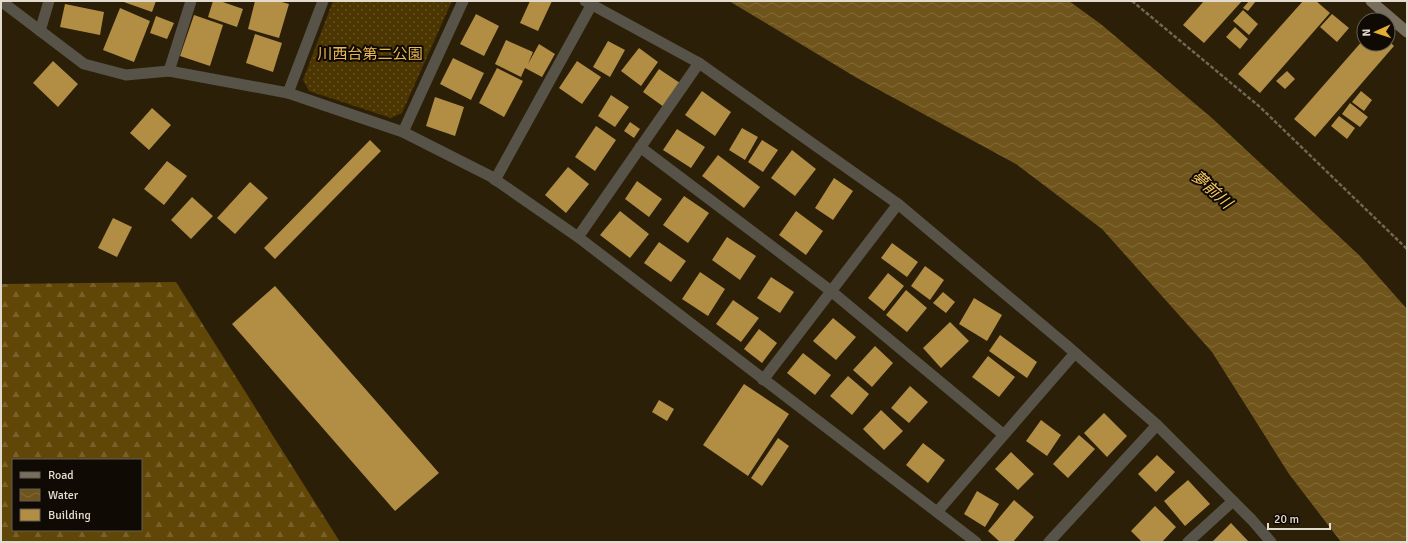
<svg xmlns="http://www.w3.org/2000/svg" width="1408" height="543" font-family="Signika,'Noto Sans JP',sans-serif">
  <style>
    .grass { fill: url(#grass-dots) }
    .forest { fill: url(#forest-firs); fill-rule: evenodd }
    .water { fill: url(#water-waves) }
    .building { fill: #b28d44 }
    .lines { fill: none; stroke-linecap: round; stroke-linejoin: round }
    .path { stroke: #716753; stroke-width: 2.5; stroke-dasharray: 4 2; stroke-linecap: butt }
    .minor { stroke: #585348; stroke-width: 11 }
    .tertiary { stroke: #585348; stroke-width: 11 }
    .secondary { stroke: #776e5d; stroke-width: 11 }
    .labels { text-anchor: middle; stroke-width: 4; stroke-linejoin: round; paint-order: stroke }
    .park-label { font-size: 15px; fill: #eab853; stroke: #0f0a03 }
    .water-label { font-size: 16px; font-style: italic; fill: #fcca65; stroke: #0f0a03 }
  </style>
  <defs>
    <pattern id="grass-dots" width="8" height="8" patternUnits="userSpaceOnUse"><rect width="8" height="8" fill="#4b3500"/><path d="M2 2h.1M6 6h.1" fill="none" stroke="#655224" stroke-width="1.8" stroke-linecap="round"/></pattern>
    <pattern id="forest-firs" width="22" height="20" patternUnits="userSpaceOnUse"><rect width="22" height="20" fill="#604607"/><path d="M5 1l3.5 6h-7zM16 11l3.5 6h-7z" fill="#77602a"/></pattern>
    <pattern id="water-waves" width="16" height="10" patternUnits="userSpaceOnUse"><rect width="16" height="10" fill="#6f541b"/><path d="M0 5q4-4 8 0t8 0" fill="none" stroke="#836c3b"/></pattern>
  </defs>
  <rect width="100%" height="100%" fill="#2b1f08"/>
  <path class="grass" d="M333 1H452L402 113 391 118 309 91 303 80Z"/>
  <path class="forest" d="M176 282 340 542H1V284ZM13 460H141V530H13Z"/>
  <path class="water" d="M729 1H1069L1102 25 1213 119 1360 256 1407 309V542H1341L1289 474 1212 352 1102 229 1016 164 857 78Z"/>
  <path class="building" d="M121 1H156L152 12Z
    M213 1H220L243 9 237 27 208 17Z
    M255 1H278L289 4 279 38 248 29Z
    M530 1H552L538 31 520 23Z
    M1204 1H1242L1204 43 1183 25Z
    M1249 1H1256L1248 11 1243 8Z
    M1303 1H1316L1330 13 1260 93 1238 74Z
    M65 4 104 12 100 35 60 27Z
    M120 8 150 21 134 62 103 50Z
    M1243 10 1258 24 1249 35 1233 21Z
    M476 14 499 26 484 56 460 44Z
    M1332 14 1349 28 1337 42 1320 27Z
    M194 15 223 25 210 66 180 56Z
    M156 16 174 23 167 39 150 33Z
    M1235 27 1248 39 1240 49 1226 37Z
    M255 34 282 43 273 72 246 63Z
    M1364 39V44H1388V40L1394 46 1315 137 1294 119Z
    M506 40 533 52 528 64 539 44 555 54 542 77 525 68 521 77 495 64Z
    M608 41 625 50 610 77 593 67Z
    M639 48 658 62 641 86 621 71Z
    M453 58 484 73 471 100 440 84Z
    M53 61 78 84 58 107 33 83Z
    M577 61 601 77 582 104 559 88Z
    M497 68 523 81 504 117 479 103Z
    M659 69 680 83 664 107 643 92Z
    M1287 71 1295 79 1285 89 1276 81Z
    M702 91 731 112 715 136 685 115Z
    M1361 91 1372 100 1364 111 1352 102Z
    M611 95 629 107 615 127 598 116Z
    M435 97 464 107 455 136 426 126Z
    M1350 103 1368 117 1360 127 1342 114Z
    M152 108 171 125 149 150 130 133Z
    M1339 116 1355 128 1347 139 1331 126Z
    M630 122 640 129 634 138 624 131Z
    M596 126 616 140 595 171 575 157Z
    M742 128 758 137 745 160 729 150Z
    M677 129 705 147 691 168 663 150Z
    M370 140 381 151 275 259 264 248Z
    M762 140 778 150 763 172 748 162Z
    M792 150 816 169 795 196 771 178Z
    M718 155 760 187 744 208 702 176Z
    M167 161 187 176 164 205 144 189Z
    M568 167 589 184 566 213 545 195Z
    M834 178 853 191 833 220 815 208Z
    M637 181 662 199 649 217 625 199Z
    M250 182 268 198 235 234 217 218Z
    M684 196 709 213 688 243 663 225Z
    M192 197 213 216 191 239 171 220Z
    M620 211 649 234 630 258 600 235Z
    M796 211 823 231 806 255 779 235Z
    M113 218 132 227 117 257 98 248Z
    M727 237 756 256 740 280 712 260Z
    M659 242 686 261 671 282 644 263Z
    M892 243 918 262 907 277 881 258Z
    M925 266 944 280 930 300 911 286Z
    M700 272 725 289 708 316 682 299Z
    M888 273 904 286 884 311 868 298Z
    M771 277 794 292 780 313 757 298Z
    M275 286 439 473 395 511 232 324Z
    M906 290 927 308 907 332 886 315Z
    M943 292 955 302 946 313 933 303Z
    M974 298 1002 315 987 341 959 324Z
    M733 300 759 318 741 342 716 324Z
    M833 318 856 337 836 360 813 341Z
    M950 322 969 341 941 368 923 348Z
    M759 329 777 343 762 363 744 349Z
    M1000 335 1037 362 1027 378 989 351Z
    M875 346 893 363 872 387 853 370Z
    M803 353 831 375 815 395 787 373Z
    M988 356 1015 377 999 397 972 377Z
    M848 376 869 394 852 415 830 396Z
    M744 384 789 414 748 476 703 445Z
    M910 386 928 402 909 423 891 408Z
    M659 400 674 409 667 421 652 412Z
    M881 410 903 431 884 450 863 429Z
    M1104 413 1127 436 1107 457 1084 433Z
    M1041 420 1061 435 1047 456 1026 441Z
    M1079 435 1095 449 1068 478 1053 464Z
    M778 438 789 446 762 486 751 478Z
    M923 443 945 460 928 483 906 465Z
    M1011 452 1034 474 1018 490 995 469Z
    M1157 455 1175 472 1156 492 1138 474Z
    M1188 480 1210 504 1185 526 1164 501Z
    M977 491 999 504 985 527 964 514Z
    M1014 500 1034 517 1013 542H1000L988 531Z
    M1155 506 1176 527 1162 542H1142L1131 531Z
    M1231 523 1249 542H1212Z"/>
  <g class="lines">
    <path class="path" d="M1132 1 1260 107 1407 249"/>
    <path class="minor" d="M40 31 49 1
      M169 71 191 1
      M288 93 323 1
      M403 132 463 1
      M640 147 831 291 1004 435
      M495 180 592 4
      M578 237 699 63
      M763 380 898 204
      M937 512 1075 353
      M1049 542 1157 425
      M1188 542 1233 501"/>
    <path class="tertiary" d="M1 1 84 64 126 75 169 71 288 93 403 132 490 176 578 237 976 542
      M585 1 699 63 898 204 1066 345 1157 425 1252 520 1271 542"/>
    <path class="secondary" d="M1371 1 1407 32"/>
  </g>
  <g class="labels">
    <g class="park-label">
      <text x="370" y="59">川西台第二公園</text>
    </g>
    <g class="water-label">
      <text transform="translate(1212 189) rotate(42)" y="6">夢前川</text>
    </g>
  </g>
  <rect width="1408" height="543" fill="none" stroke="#e3dbcd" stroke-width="4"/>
  <rect x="12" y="459" width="130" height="72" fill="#0f0a03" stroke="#645e54"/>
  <rect x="20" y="472" width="20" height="6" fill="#776e5d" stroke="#645e54"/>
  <text x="48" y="479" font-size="12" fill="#e3dbcd">Road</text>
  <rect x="20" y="489" width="20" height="12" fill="url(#water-waves)" stroke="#645e54"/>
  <text x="48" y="499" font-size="12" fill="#e3dbcd">Water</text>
  <rect x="20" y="509" width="20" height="12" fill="#b28d44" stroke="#645e54"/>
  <text x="48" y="519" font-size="12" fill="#e3dbcd">Building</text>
  <g transform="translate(1376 32) rotate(267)"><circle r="19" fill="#0f0a03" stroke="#645e54"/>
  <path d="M0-3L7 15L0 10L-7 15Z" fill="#e4ad35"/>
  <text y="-6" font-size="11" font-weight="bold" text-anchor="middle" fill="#e3dbcd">N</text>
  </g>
  <path d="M1268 523v6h62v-6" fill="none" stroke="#e3dbcd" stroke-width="2"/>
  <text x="1274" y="523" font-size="12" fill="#e3dbcd" stroke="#0f0a03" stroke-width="3" paint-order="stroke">20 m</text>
</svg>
